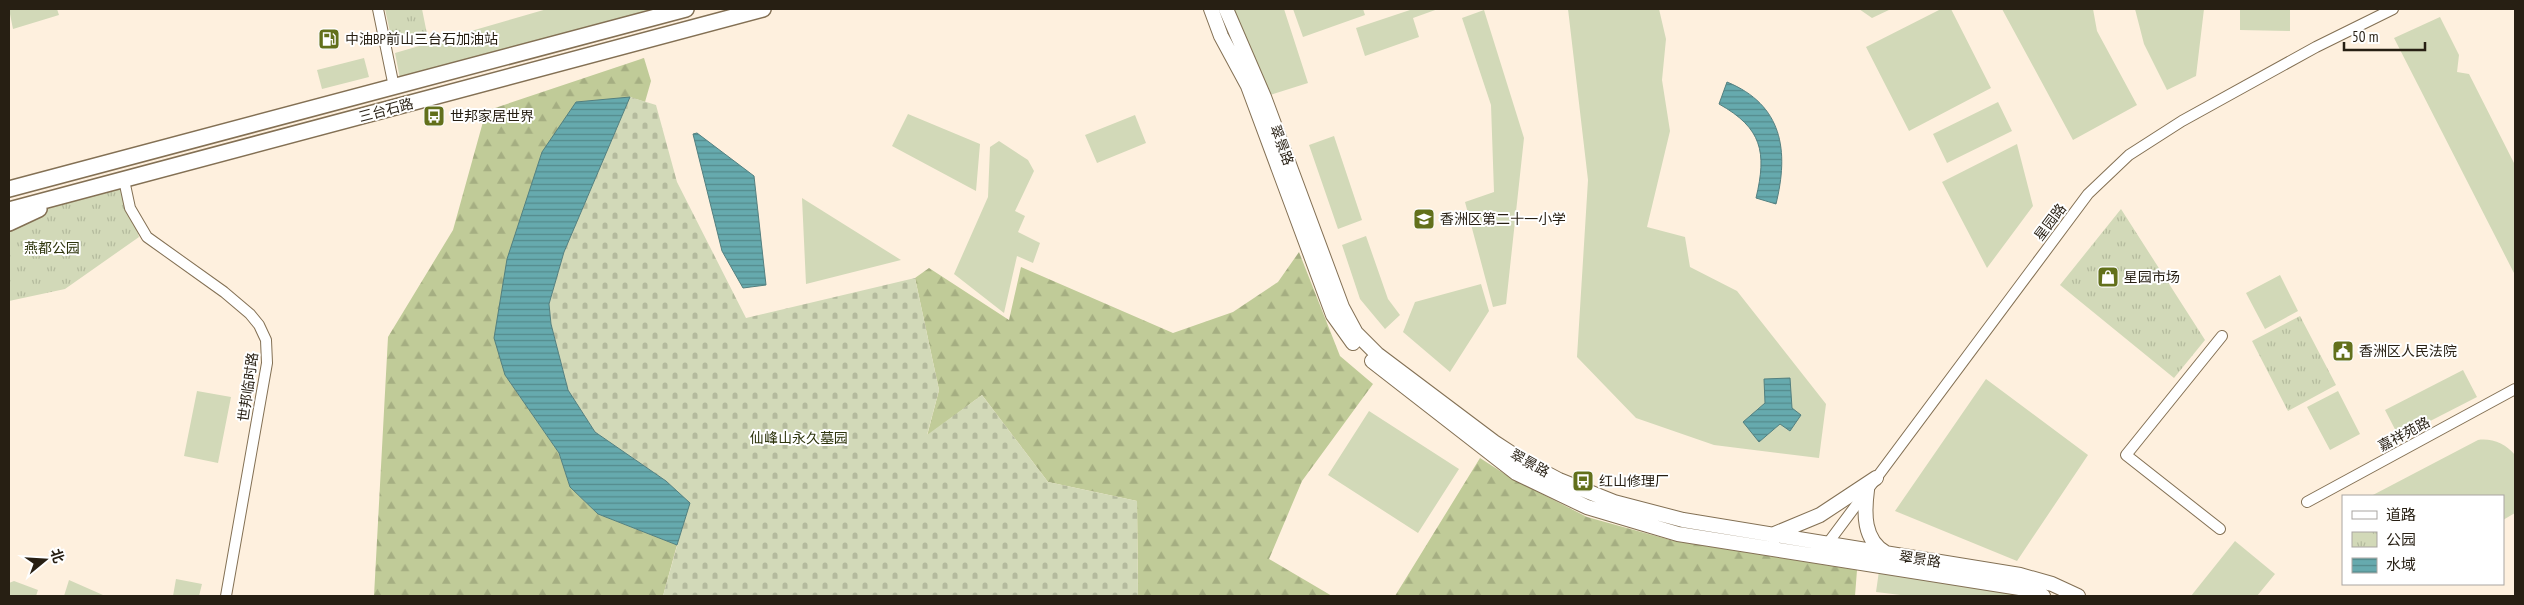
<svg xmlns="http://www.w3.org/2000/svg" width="2524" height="605" font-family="'PT Sans Narrow','Noto Sans SC',sans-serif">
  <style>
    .green { fill: #d2d9b8 }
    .forest { fill: url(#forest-firs) }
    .cemetery { fill: url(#cemetery-stones) }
    .park { fill: url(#park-tufts) }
    .water { fill: url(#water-rules); stroke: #538080 }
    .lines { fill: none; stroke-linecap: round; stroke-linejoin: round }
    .minor-casing { stroke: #837054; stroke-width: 12 }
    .secondary-casing { stroke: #837054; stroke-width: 16 }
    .primary-casing { stroke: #837054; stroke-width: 18 }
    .minor { stroke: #fff; stroke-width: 10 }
    .secondary { stroke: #fff; stroke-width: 14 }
    .primary { stroke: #fff; stroke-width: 15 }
    .labels { text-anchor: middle; stroke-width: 4; stroke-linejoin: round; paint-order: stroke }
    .poi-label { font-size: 14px; fill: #271f13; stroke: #fff; text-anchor: start }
    .street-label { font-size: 14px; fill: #271f13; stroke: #fff }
    .park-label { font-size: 14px; fill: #2e350d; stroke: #fff }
  </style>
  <defs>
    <pattern id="forest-firs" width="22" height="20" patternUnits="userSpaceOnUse" patternTransform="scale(1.25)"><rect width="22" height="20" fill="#c0cb98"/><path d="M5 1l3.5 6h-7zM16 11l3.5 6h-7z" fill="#a5ae82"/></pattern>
    <pattern id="cemetery-stones" width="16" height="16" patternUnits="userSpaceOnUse" patternTransform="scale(1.25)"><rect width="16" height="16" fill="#d2d9b8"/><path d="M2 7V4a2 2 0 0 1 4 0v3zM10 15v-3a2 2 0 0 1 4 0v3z" fill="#b4ba9d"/></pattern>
    <pattern id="park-tufts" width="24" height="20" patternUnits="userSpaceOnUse" patternTransform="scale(1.25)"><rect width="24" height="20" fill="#d2d9b8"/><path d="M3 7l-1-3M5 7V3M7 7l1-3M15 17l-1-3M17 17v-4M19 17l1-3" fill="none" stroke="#b4ba9d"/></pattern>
    <pattern id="water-rules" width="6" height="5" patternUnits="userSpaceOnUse" patternTransform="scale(1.25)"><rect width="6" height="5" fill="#66aaae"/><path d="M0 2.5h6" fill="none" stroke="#548a8c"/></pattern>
  </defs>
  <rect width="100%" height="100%" fill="#fef0de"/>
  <path class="green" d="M9 9H57L59 15 13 29Z
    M547 9H657L400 79 395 53Z
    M1227 9H1284L1308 83 1264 97Z
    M1293 9H1363L1365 15 1303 37Z
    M1413 9H1438L1413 18 1419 37 1365 56 1356 28Z
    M1568 9H1659L1666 39 1662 80 1670 131 1647 227 1685 237 1690 267 1737 291 1826 404 1819 458 1714 445 1636 418 1577 357 1588 180Z
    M1859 9H1891L1872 18Z
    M1941 9H1951L1991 88 1909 131 1866 47Z
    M2002 9H2093L2097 31 2137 105 2073 140Z
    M2135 9H2204L2196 76 2167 90 2144 44Z
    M2240 9H2290V31L2240 30Z
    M1484 10 1524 138 1506 304 1493 307 1465 202 1494 192 1491 105 1462 18Z
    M2440 17 2459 55 2457 72 2469 74 2515 165V275L2394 38Z
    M364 58 369 77 322 89 317 70Z
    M1998 102 2012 131 1947 163 1933 134Z
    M908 114 980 144 976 191 892 146Z
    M1135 115 1146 143 1097 163 1085 135Z
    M1334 136 1362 220 1338 229 1309 145Z
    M999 141 1028 160 1034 171 1015 211 1025 216 1018 232 1040 243 1033 263 1017 256 1004 313 954 274 988 197 990 147Z
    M2017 144 2033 206 1987 268 1942 182Z
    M802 198 901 260 806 284Z
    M1366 236 1388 299 1400 315 1385 329 1360 299 1342 245Z
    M2280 275 2298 311 2265 329 2246 293Z
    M1481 284 1489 311 1450 372 1403 332 1415 302Z
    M2463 370 2477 397 2399 437 2385 410Z
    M1986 379 2088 455 2017 561 1895 511Z
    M197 391 231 397 218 463 184 456Z
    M2338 391 2360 434 2330 450 2307 407Z
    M1369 411 1459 469 1418 533 1328 475Z
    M2478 440C2492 438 2506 444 2515 455V513L2503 520V496H2371Z
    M2235 541 2275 574 2257 596H2191Z
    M1879 571 2017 591 2016 596H1909L1876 592Z
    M176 579 202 584 199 596H173Z
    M69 580 103 595V596H64Z
    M14 581 38 590 36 596H9V583Z"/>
  <path class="forest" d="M644 58 651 81 645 102 630 97 505 375 559 453 570 487 598 514 677 545 663 596H374L388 337 453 230 486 111Z
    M1299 252 1340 356 1373 384 1302 481 1269 559 1332 596H1138L1137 501 1048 482 982 395 927 436 939 390 915 278 929 268 1009 320 1021 267 1173 333 1233 312 1278 282Z
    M1480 458 1511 478 1587 517 1674 541 1857 570 1855 596H1395Z"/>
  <path class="cemetery" d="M630 97 656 105 677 182 746 318 915 278 939 390 927 435 982 395 1048 482 1137 501 1138 596H663L689 503 666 481 595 432 568 390 551 324 549 304 564 252Z"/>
  <path class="park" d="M385 9H422L428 39 393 46Z
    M124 181 139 237 65 289 9 301V223L63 196Z
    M2121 209 2205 340 2174 378 2060 285Z
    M2300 316 2336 385 2288 411 2252 341Z"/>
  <path class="water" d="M1727 82C1783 105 1789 151 1776 204L1756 198C1767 152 1762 128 1719 104Z
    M630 97 564 252 549 304 551 324 568 390 595 432 666 481 690 503 677 545 598 514 570 487 559 453 505 375 494 338 507 259 542 152 576 102Z
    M697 133 754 176 766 285 743 288 722 251 693 134Z
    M1790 378 1792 408 1801 415 1790 431 1780 424 1759 442 1743 422 1765 403 1764 379Z"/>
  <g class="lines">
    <g class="minor-casing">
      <path id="minor" d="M378 9 394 87
        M124 180 130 208 147 237 224 292 250 314 259 325 266 340 267 363 226 596
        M2307 502 2515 389
        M2220 529 2126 455 2222 336
        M1825 547 2088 194 2129 155 2182 121 2316 47 2393 9"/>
    </g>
    <g class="secondary-casing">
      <path id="secondary" d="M1211 9 1221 36 1248 86 1333 315 1353 343
        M1226 9 1264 97 1342 307 1356 333 1377 354 1494 442 1523 461 1559 480 1614 502 1683 520 2020 575 2052 584 2078 596
        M1372 361 1516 473 1587 507 1678 534 2026 589 2043 596
        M1867 490C1864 513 1863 540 1886 553
        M1772 535 1820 515 1876 478"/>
    </g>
    <g class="primary-casing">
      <path id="primary" d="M9 189 686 9
        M9 210 763 9
        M9 223 39 209"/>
    </g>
    <use href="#minor" class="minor"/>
    <use href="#secondary" class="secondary"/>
    <use href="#primary" class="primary"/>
  </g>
  <defs>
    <g id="fuel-square" transform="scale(1.125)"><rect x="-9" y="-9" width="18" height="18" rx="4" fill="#62701b" stroke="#fff"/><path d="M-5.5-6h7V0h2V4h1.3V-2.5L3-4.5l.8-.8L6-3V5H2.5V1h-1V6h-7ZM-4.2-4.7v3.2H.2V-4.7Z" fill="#fff"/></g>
    <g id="bus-square" transform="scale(1.125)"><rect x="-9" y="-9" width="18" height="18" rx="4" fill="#62701b" stroke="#fff"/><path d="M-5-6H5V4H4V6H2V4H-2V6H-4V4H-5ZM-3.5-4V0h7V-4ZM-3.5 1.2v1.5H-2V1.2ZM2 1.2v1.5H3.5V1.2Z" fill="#fff"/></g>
    <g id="school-square" transform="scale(1.125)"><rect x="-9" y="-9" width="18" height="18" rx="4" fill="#62701b" stroke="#fff"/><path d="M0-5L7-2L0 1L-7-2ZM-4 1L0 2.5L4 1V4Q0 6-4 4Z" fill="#fff"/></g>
    <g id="shop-square" transform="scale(1.125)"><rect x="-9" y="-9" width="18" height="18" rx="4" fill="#62701b" stroke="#fff"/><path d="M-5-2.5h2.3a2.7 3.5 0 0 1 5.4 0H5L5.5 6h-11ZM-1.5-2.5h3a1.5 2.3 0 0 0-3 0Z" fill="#fff"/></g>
    <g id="civic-square" transform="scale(1.125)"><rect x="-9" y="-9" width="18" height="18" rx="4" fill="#62701b" stroke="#fff"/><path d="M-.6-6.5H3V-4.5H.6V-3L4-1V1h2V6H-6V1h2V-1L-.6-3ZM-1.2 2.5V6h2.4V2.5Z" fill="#fff"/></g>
  </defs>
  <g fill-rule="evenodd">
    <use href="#fuel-square" x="329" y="39"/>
    <use href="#bus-square" x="434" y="116"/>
    <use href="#school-square" x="1424" y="219"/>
    <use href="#shop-square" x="2108" y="277"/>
    <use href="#civic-square" x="2343" y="351"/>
    <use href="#bus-square" x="1583" y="481"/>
  </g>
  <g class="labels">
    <g class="poi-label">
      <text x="345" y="44">中油BP前山三台石加油站</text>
      <text x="450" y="121">世邦家居世界</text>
      <text x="1440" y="224">香洲区第二十一小学</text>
      <text x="2124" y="282">星园市场</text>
      <text x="2359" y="356">香洲区人民法院</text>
      <text x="1599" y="486">红山修理厂</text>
    </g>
    <g class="street-label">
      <text transform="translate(386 110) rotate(-15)" y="5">三台石路</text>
      <text transform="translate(1282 145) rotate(70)" y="5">翠景路</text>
      <text transform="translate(2050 222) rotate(-53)" y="5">星园路</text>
      <text transform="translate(248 387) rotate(-82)" y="5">世邦临时路</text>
      <text transform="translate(2404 434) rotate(-28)" y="5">嘉祥苑路</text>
      <text transform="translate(1530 463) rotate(29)" y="5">翠景路</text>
      <text transform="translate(1920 559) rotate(9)" y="5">翠景路</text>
    </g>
    <g class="park-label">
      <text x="52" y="253">燕都公园</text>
      <text x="799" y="443">仙峰山永久墓园</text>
    </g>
  </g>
  <rect width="2524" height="605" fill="none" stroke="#271f13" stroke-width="20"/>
  <rect x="2342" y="495" width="162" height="90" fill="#ffffff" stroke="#a9a5a1"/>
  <rect x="2352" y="511" width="25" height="8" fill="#ffffff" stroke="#a9a5a1"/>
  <text x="2386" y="520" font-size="15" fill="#271f13">道路</text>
  <rect x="2352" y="532" width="25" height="15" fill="url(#park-tufts)" stroke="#a9a5a1"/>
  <text x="2386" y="545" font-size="15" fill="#271f13">公园</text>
  <rect x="2352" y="558" width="25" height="15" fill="url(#water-rules)" stroke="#a9a5a1"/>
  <text x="2386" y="570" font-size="15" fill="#271f13">水域</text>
  <g transform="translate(45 560) rotate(72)" stroke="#ffffff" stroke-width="4" paint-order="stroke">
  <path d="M0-4L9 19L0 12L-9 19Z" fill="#271f13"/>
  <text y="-8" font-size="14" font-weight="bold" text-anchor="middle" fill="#271f13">北</text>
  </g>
  <path d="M2344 42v8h81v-8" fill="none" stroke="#271f13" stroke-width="2.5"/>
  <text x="2352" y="42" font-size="15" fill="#271f13" stroke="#ffffff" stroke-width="4" paint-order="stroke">50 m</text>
</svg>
